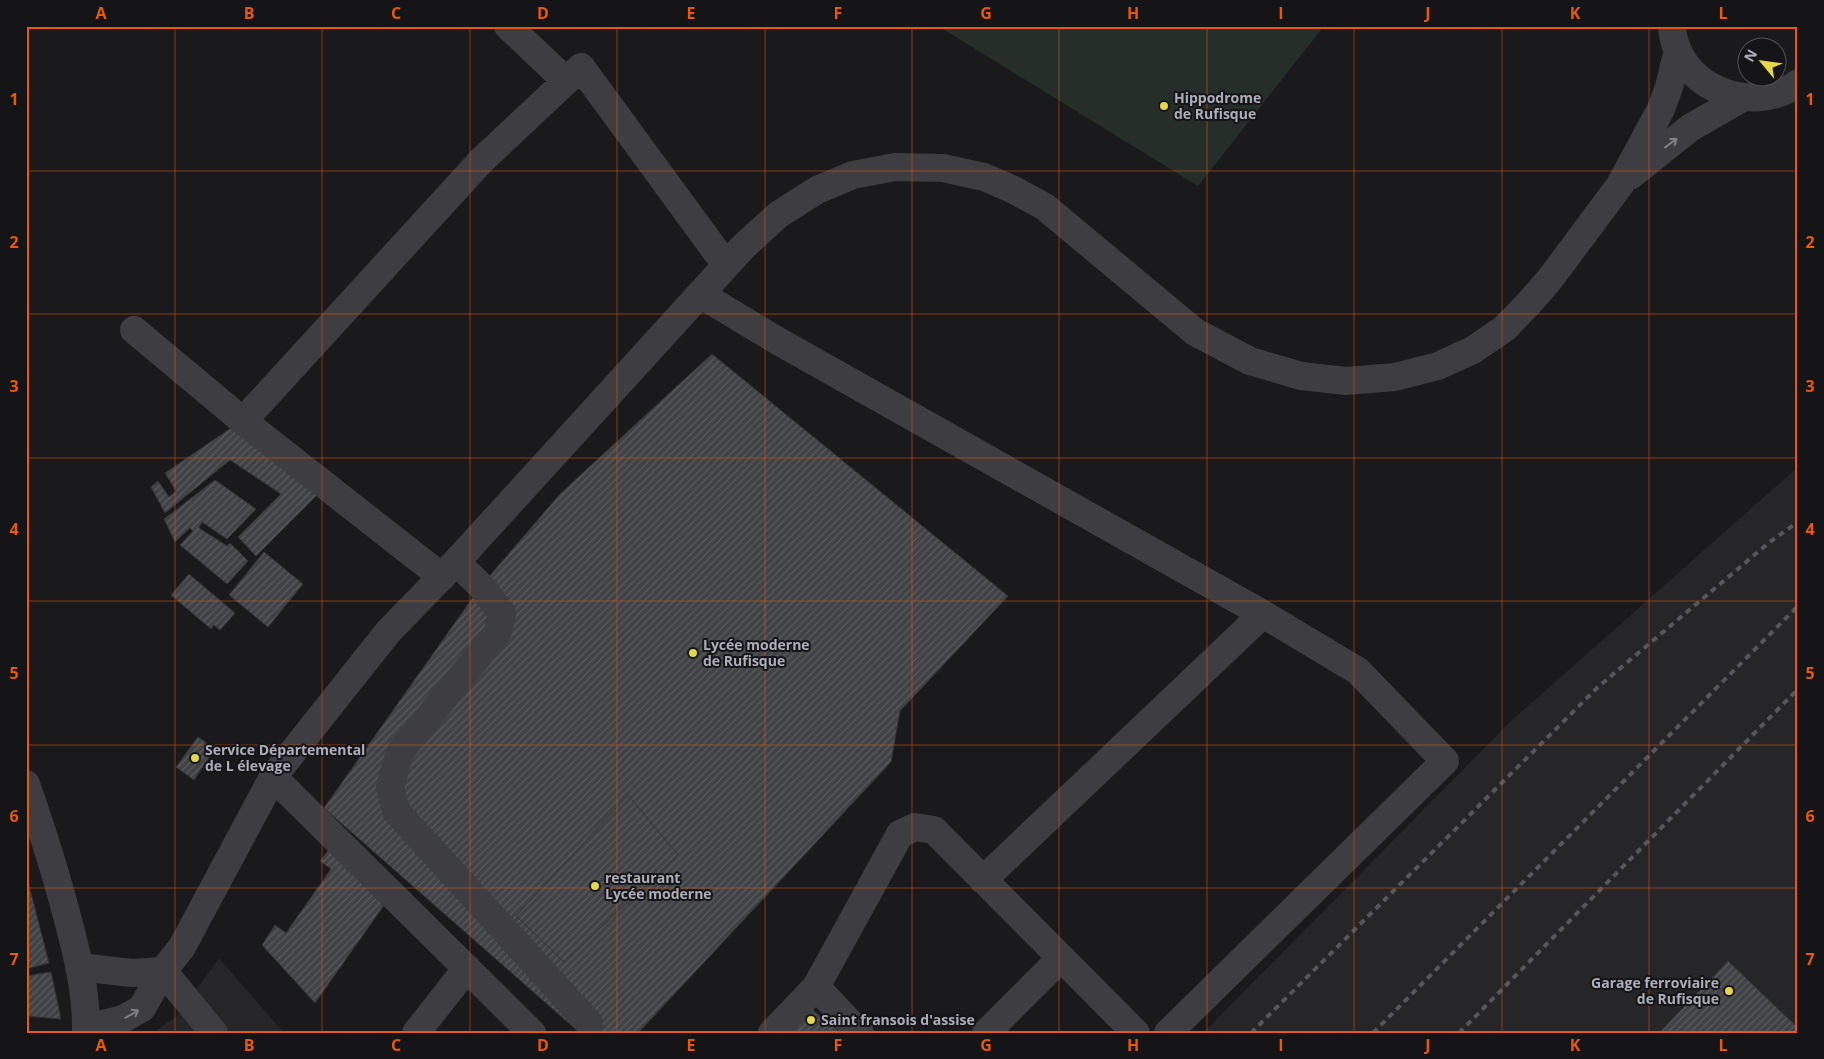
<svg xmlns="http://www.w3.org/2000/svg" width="1824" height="1059" font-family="'Open Sans',sans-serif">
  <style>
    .built { fill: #262628 }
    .pitch { fill: #262e29 }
    .building { fill: url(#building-hatch); stroke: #353437 }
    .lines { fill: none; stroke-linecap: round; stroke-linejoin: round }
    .minor { stroke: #3d3d42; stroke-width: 28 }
    .rail { stroke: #56565d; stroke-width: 4; stroke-dasharray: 6 5; stroke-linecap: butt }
    .oneway { stroke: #80818a }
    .grid { fill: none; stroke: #e8590c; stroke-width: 1; stroke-opacity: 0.55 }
    .poi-dot { fill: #e3d74a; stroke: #151517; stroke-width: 2 }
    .labels { text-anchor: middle; stroke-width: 4; stroke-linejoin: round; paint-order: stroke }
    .poi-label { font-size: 14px; font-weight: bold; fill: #adaeba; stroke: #151517; text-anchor: start }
    .neatline { fill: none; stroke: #e8590c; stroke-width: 2 }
    .grid-label { font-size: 16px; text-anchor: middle; font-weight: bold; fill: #e8590c }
  </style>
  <defs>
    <pattern id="building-hatch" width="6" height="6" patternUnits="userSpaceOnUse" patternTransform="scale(1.25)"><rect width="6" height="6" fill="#414245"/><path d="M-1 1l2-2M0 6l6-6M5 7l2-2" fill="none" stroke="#5a5b5e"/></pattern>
  </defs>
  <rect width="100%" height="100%" fill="#1a1a1c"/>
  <path class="built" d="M1798 467V1033H1203L1512 720Z
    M219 958 284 1033H153L177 1016Z"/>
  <path class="pitch" d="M938 26H1324L1198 186Z"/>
  <path class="building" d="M712 354 1008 596 900 711 891 762 638 1033H580L324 808 481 586 560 494Z
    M234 426 324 488 256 556 238 537 281 494 230 460 165 513 151 487 158 481 169 497 176 491 165 473Z
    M215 480 256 509 227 539 202 522 199 528 227 546 230 543 248 561 227 584 180 545 193 531 190 528 175 542 164 519Z
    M264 552 303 584 268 627 229 595Z
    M189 574 235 613 220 630 214 625 211 629 171 595Z
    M198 737 215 749 194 780 176 767Z
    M628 795 678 855 564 962 516 916Z
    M330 848 387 901 315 1003 262 945 275 925 286 933 331 869 320 861Z
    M26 874 49 963 26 969Z
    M1728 961 1798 1028V1033H1659Z
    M51 972 61 1019 26 1016V976Z
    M809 1007 841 1033H785Z"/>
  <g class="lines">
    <path class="minor" d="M508 26 565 80
      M1672 26C1675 86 1751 118 1798 83
      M1630 176 1690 128 1744 97
      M700 294 778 341 1263 614 1358 671 1445 761 1168 1033
      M134 330 243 421 442 577
      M243 421 481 161 581 67 726 265
      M456 562 481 586 502 613 498 632 400 752 390 787 396 811 589 1023
      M273 777 532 1033
      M26 784C40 824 53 864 64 905 75 946 87 989 86 1033
      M983 880 1263 614
      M79 967 132 973 163 971
      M163 971 214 1033
      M816 987 860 1033
      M86 1028 123 1019 142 1008 163 971 182 947 273 777 388 632 456 562 743 247 778 215 817 190 853 175 895 167 943 168 984 177 1014 190 1045 207 1195 332 1250 361 1301 376 1346 381 1395 377 1438 366 1473 350 1505 328 1529 303 1550 279 1620 185 1661 109 1669 87 1678 50
      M416 1033 467 968
      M772 1033 816 987 900 834 915 827 934 830 1136 1033
      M986 1033 1061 958"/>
    <path class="rail" d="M1251 1033 1598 687 1771 541 1798 522
      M1373 1033 1798 606
      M1459 1033 1798 689"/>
  </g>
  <defs><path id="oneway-shaft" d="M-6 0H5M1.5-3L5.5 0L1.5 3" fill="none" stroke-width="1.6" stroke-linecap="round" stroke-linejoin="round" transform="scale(1.25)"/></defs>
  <g class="oneway">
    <use href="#oneway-shaft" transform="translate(1671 143) rotate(-37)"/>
    <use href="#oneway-shaft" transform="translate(132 1014) rotate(-30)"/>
  </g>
  <path class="grid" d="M175 26V1033M322 26V1033M470 26V1033M617 26V1033M765 26V1033M912 26V1033M1059 26V1033M1207 26V1033M1354 26V1033M1502 26V1033M1649 26V1033M26 171H1798M26 314H1798M26 458H1798M26 601H1798M26 745H1798M26 888H1798"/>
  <g class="poi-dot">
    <circle cx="1164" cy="106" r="5"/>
    <circle cx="693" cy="653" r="5"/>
    <circle cx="195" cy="758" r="5"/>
    <circle cx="595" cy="886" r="5"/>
    <circle cx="1729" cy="991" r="5"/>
    <circle cx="811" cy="1020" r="5"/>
  </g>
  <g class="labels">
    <g class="poi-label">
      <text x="1174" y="103">Hippodrome<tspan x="1174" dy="16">de Rufisque</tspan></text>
      <text x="703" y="650">Lycée moderne<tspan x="703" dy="16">de Rufisque</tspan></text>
      <text x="205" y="755">Service Départemental<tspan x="205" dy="16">de L élevage</tspan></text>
      <text x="605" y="883">restaurant<tspan x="605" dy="16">Lycée moderne</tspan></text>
      <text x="1719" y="988" text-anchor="end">Garage ferroviaire<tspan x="1719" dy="16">de Rufisque</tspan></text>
      <text x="821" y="1025">Saint fransois d'assise</text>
    </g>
  </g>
  <rect width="1824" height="1059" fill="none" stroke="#151517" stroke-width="55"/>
  <g transform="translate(1762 62) rotate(299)"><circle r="24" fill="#151517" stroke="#525258"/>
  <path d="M0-4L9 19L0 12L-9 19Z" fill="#e3d74a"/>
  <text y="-8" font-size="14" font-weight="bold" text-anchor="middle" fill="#adaeba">N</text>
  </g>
  <rect x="28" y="28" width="1768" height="1004" class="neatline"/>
  <g class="grid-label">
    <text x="101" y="19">A</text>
    <text x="249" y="19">B</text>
    <text x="396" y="19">C</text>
    <text x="543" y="19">D</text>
    <text x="691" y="19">E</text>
    <text x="838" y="19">F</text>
    <text x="986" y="19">G</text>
    <text x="1133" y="19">H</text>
    <text x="1281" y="19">I</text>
    <text x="1428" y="19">J</text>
    <text x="1575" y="19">K</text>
    <text x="1723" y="19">L</text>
    <text x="14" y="105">1</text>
    <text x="1810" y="105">1</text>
    <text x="14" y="248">2</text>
    <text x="1810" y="248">2</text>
    <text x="14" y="392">3</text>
    <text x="1810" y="392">3</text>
    <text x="14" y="535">4</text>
    <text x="1810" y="535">4</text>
    <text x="14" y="679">5</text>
    <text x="1810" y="679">5</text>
    <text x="14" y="822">6</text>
    <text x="1810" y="822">6</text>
    <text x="14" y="965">7</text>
    <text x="1810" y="965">7</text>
    <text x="101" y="1051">A</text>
    <text x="249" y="1051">B</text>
    <text x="396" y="1051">C</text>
    <text x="543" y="1051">D</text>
    <text x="691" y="1051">E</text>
    <text x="838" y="1051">F</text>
    <text x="986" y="1051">G</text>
    <text x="1133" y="1051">H</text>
    <text x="1281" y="1051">I</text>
    <text x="1428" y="1051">J</text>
    <text x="1575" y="1051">K</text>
    <text x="1723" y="1051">L</text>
  </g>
</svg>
